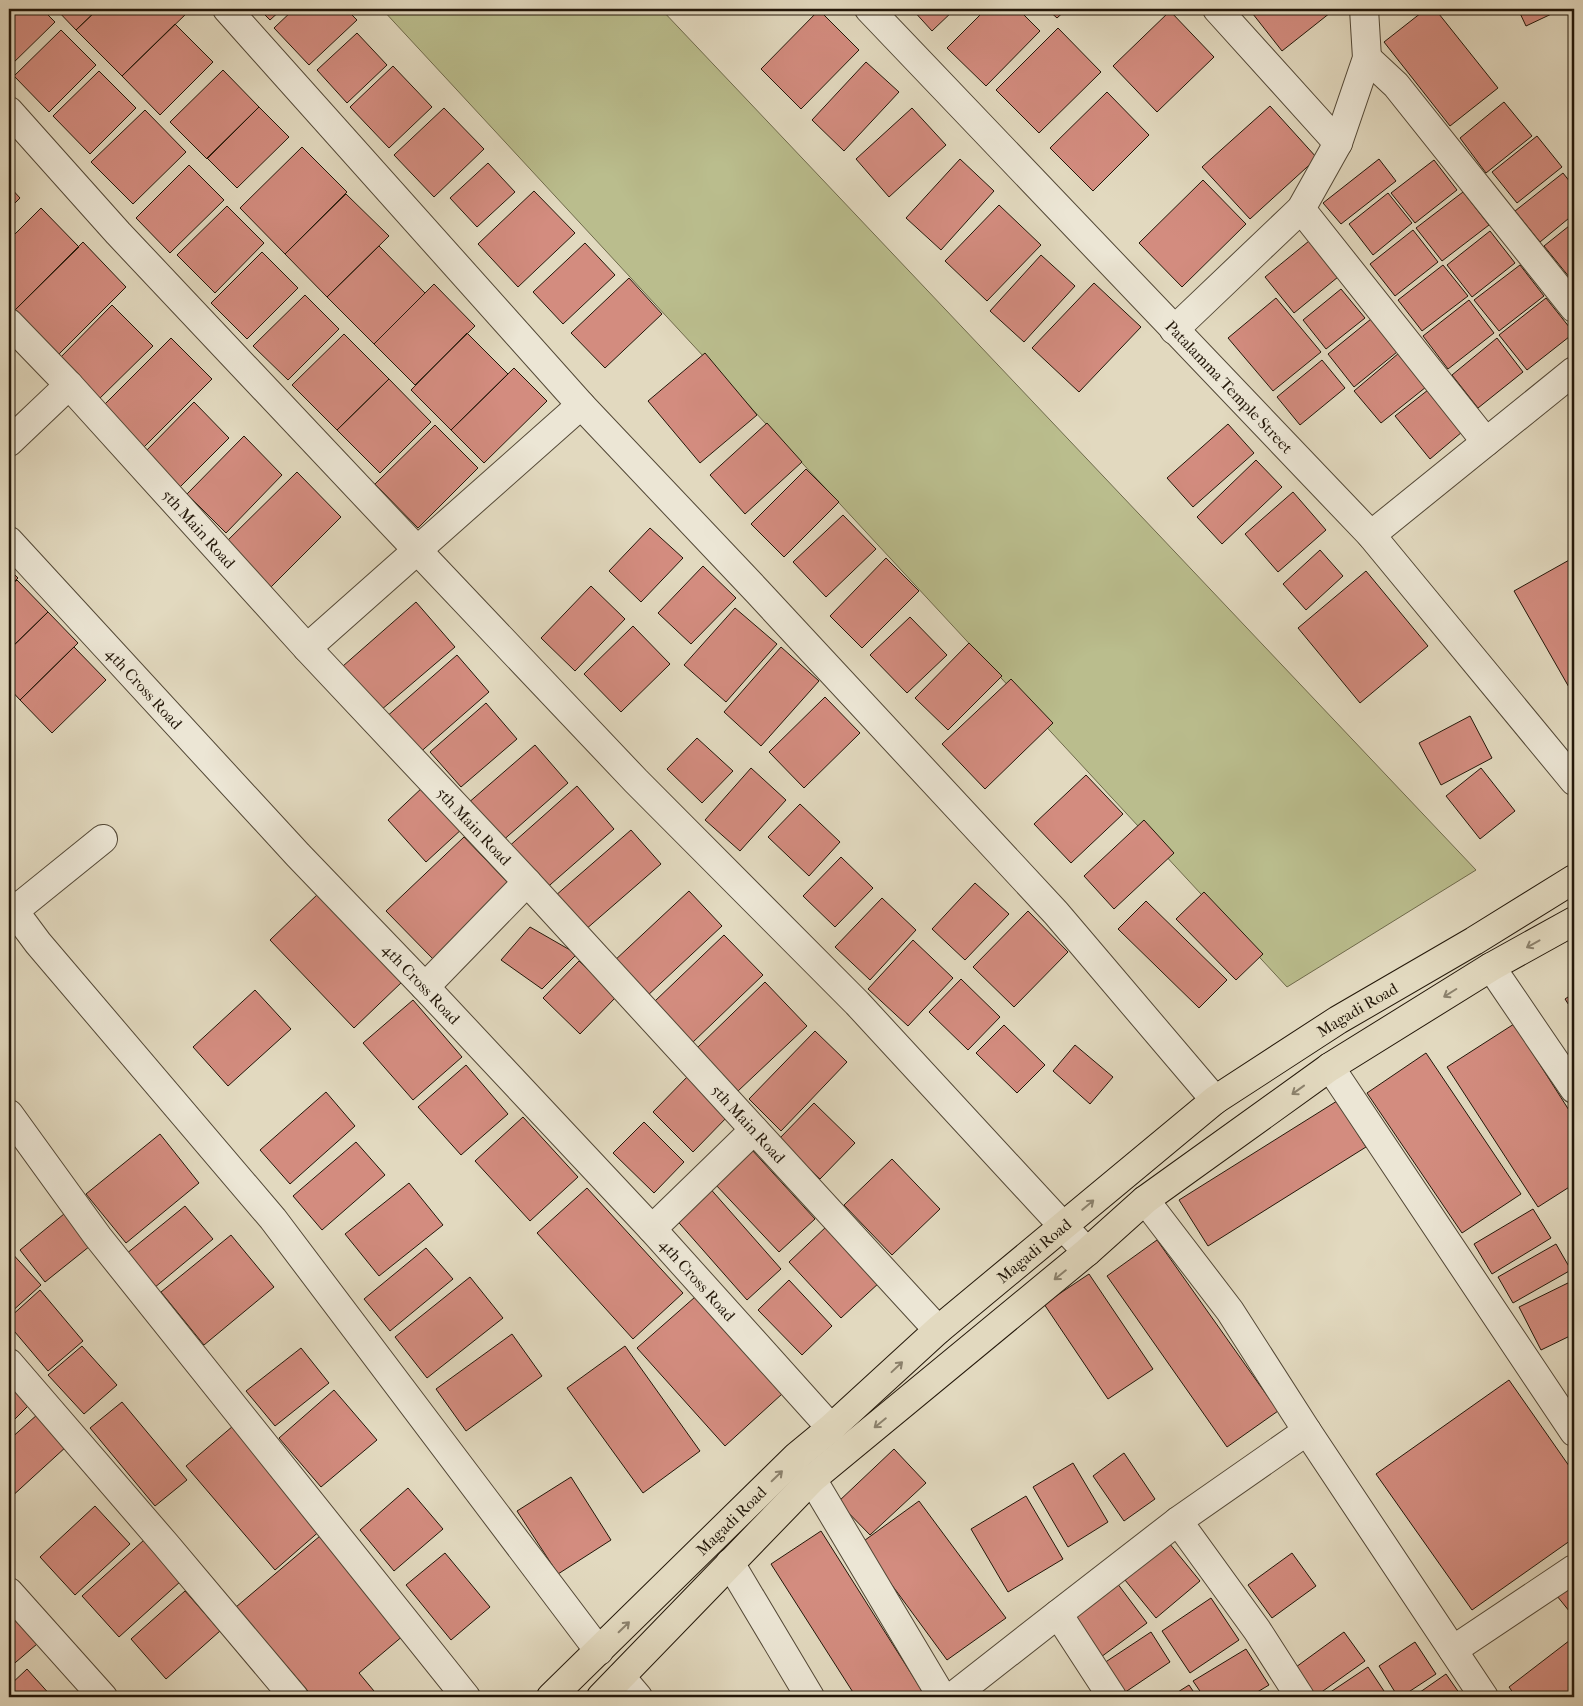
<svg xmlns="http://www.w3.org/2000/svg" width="1583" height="1706" font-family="'IM FELL French Canon',serif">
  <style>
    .green { fill: #babd8d; stroke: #6e6a4b }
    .building { fill: #d38c7f; stroke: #231709 }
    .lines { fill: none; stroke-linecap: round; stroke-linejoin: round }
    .street-casing { stroke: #534836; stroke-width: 30 }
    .primary-casing { stroke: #231709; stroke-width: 30 }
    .street { stroke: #ece6d5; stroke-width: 28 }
    .primary { stroke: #e2d9bf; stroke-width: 28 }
    .oneway { stroke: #8c826d }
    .labels { text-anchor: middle; stroke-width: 4; stroke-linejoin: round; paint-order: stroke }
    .street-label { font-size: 16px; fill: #231709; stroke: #ece6d5 }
  </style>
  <rect width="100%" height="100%" fill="#e2d9bf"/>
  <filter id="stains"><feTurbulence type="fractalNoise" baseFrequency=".004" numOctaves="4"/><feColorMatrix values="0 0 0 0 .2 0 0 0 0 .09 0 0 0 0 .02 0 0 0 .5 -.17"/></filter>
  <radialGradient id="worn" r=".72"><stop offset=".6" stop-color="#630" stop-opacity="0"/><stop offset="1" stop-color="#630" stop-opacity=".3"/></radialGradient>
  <path class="green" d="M382 9H661L1476 870 1287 987Z"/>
  <path class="building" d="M9 9H42L55 22 9 67Z
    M56 9H98L76 30Z
    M98 9H185L188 12 122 76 76 30Z
    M259 9H282L270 20Z
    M294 9H346L357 20 309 65 274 28Z
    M912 9H955L932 31Z
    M986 9H1018L1040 31 986 86 947 48Z
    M1047 9H1067L1057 18Z
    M1249 9H1335L1282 51Z
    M1426 9H1435L1498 88 1450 126 1384 42Z
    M1518 9H1562L1526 26Z
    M819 10 859 50 801 109 761 69Z
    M1170 11 1214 57 1157 112 1113 66Z
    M175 24 213 62 160 115 122 76Z
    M1058 28 1101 72 1039 133 996 90Z
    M61 30 96 65 49 112 14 76Z
    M357 33 387 65 347 103 317 70Z
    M866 62 899 92 844 151 812 120Z
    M393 66 432 107 389 148 350 107Z
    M223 70 259 107 207 159 170 122Z
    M99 71 136 108 90 154 53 116Z
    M1107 92 1149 135 1093 191 1050 148Z
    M1504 102 1532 136 1486 173 1460 138Z
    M1270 106 1317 158 1250 219 1202 167Z
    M259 107 289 137 237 188 207 158Z
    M444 108 484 149 434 197 394 155Z
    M912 108 946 145 889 197 856 159Z
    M145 110 186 152 133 204 91 162Z
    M1537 136 1562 167 1517 203 1492 172Z
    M302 147 347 192 285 254 240 208Z
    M960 159 994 191 941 250 906 218Z
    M1379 159 1396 181 1341 224 1323 203Z
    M1434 160 1457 190 1415 223 1391 193Z
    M488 163 515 192 477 227 450 198Z
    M189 165 224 200 170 253 136 218Z
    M1563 173 1574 187V214L1540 242 1515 211Z
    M1203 180 1246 224 1182 287 1139 243Z
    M9 186 20 198 9 209Z
    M534 191 575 233 518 287 478 244Z
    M1463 192 1489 225 1442 261 1416 228Z
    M1388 193 1412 223 1373 255 1349 224Z
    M346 194 389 236 327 297 285 254Z
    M999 205 1041 245 987 301 945 261Z
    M227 206 264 243 215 293 177 255Z
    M41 208 79 247 13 312 9 308V240Z
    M1574 222V275L1570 278 1544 246Z
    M1413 230 1438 262 1395 296 1370 264Z
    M1490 231 1515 263 1472 297 1447 265Z
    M1309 241 1338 277 1294 313 1265 277Z
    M83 242 126 287 57 356 13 312Z
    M585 243 615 275 563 324 533 292Z
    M379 246 425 293 374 344 327 297Z
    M262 252 298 288 247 339 211 303Z
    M1041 255 1075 286 1024 342 990 311Z
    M1443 265 1468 296 1422 331 1398 300Z
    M1520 265 1544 296 1499 331 1474 300Z
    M629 278 662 314 605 368 571 333Z
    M1094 283 1141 327 1079 392 1032 348Z
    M434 284 475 326 415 385 374 344Z
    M1341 289 1365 318 1326 349 1303 320Z
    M305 295 339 329 288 380 253 346Z
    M1276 298 1321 352 1273 391 1228 338Z
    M1546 298 1574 333 1527 370 1499 335Z
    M1469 300 1494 333 1448 369 1423 336Z
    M112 305 153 346 97 401 57 361Z
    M1371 319 1397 352 1354 387 1328 354Z
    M467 333 508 374 451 430 411 390Z
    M344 334 389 379 337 430 292 385Z
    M171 338 212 379 142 449 101 408Z
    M1497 338 1523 372 1478 408 1452 375Z
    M705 353 757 415 700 463 648 401Z
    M1399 353 1426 387 1381 423 1354 391Z
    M1322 360 1345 388 1300 425 1277 397Z
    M514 368 547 401 484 463 451 430Z
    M389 379 431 422 380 473 337 430Z
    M1428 390 1462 432 1430 459 1395 416Z
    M194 402 229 438 180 487 145 452Z
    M767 423 802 462 745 514 710 475Z
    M1228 424 1254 453 1193 507 1167 478Z
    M435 425 478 468 418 528 375 484Z
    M244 436 282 475 226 533 187 494Z
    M1256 460 1282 487 1222 544 1197 517Z
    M806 469 839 502 784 557 751 524Z
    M297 472 341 517 269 589 224 544Z
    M1293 492 1326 530 1278 572 1245 534Z
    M843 515 876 549 826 597 793 562Z
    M650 528 683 558 641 602 609 571Z
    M1320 550 1343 576 1306 610 1283 584Z
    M886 558 919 591 862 648 830 616Z
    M1571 559 1574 564V696L1514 591Z
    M703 566 736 598 691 644 658 613Z
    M9 569 18 578 9 587Z
    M1366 571 1428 646 1360 703 1298 628Z
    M17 580 48 612 9 650V587Z
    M591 586 625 619 575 671 541 638Z
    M416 602 455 647 381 710 343 666Z
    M735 608 777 644 726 702 684 665Z
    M48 612 78 643 20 700 9 688V650Z
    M910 617 947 655 907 693 870 655Z
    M633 626 670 664 621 712 584 674Z
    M969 643 1002 676 948 730 915 698Z
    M74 647 106 680 52 733 20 700Z
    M781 647 819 681 761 746 724 712Z
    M457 655 489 692 417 755 385 718Z
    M1011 679 1053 723 985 789 942 744Z
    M825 697 860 733 804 788 769 752Z
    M486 703 517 739 461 787 430 752Z
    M1470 716 1492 758 1441 785 1419 743Z
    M697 738 733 771 702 803 667 769Z
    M535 745 568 783 500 843 467 804Z
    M751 768 786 800 740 851 705 820Z
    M1481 768 1515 811 1480 839 1446 796Z
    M1086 775 1123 814 1071 863 1034 824Z
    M424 786 463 828 426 862 388 820Z
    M577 786 614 829 543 891 506 849Z
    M800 804 840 842 809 876 768 837Z
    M1144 820 1174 853 1114 909 1084 876Z
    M631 830 661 864 585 930 555 896Z
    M464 837 510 885 433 959 386 911Z
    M841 857 873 888 835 927 803 896Z
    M975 883 1009 914 965 960 932 929Z
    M689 891 722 926 646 997 613 962Z
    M1204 892 1263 954 1236 980 1176 919Z
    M319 893 403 981 354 1028 270 940Z
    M882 898 916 930 870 980 835 947Z
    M1146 901 1227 980 1199 1008 1118 929Z
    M1028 911 1068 952 1014 1007 973 967Z
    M530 927 577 954 542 989 501 960Z
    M724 935 763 975 692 1043 654 1002Z
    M913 940 953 978 908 1026 868 989Z
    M579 961 616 997 580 1034 543 998Z
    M961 979 1000 1017 968 1050 929 1012Z
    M765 982 807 1026 738 1091 697 1048Z
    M255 990 291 1029 228 1086 193 1047Z
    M1574 993V1013L1565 999Z
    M413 1000 462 1057 413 1100 363 1043Z
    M1514 1024 1574 1118V1184L1538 1207 1447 1067Z
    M1004 1025 1045 1065 1017 1093 976 1053Z
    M815 1031 847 1062 781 1131 749 1099Z
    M1075 1045 1113 1077 1090 1104 1053 1071Z
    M1426 1053 1521 1194 1462 1233 1367 1093Z
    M466 1065 508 1114 461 1155 418 1107Z
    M690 1074 730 1114 693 1152 653 1112Z
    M326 1092 355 1126 290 1184 260 1150Z
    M1337 1101 1366 1147 1208 1246 1179 1200Z
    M814 1103 855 1143 820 1179 779 1139Z
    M523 1117 578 1177 530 1221 475 1161Z
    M644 1122 684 1162 654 1193 613 1153Z
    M160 1134 199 1183 126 1243 86 1194Z
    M356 1142 385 1175 322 1230 293 1196Z
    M752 1150 815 1219 779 1252 715 1184Z
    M892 1159 940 1209 892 1255 844 1205Z
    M409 1183 443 1225 379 1276 345 1234Z
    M707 1185 781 1269 747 1300 673 1216Z
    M587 1188 683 1293 633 1339 537 1233Z
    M185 1206 213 1239 154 1288 126 1254Z
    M1533 1209 1551 1238 1492 1274 1474 1244Z
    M64 1214 90 1246 45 1282 20 1250Z
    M827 1226 880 1282 841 1318 789 1262Z
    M231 1235 274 1287 204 1345 161 1292Z
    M1157 1240 1278 1411 1227 1447 1107 1276Z
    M1556 1244 1571 1270 1513 1303 1498 1277Z
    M426 1248 453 1279 390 1331 364 1299Z
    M9 1250 41 1285 9 1314Z
    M1089 1274 1153 1369 1108 1399 1044 1304Z
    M470 1277 503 1318 427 1378 395 1337Z
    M789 1280 832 1326 802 1355 758 1310Z
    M1574 1280V1334L1541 1350 1519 1307Z
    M40 1290 83 1341 48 1371 9 1325V1318Z
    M695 1297 782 1394 725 1446 637 1348Z
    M512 1334 542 1376 466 1431 436 1389Z
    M82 1346 117 1385 84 1414 48 1375Z
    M625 1346 700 1451 643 1493 567 1388Z
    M301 1348 329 1383 275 1426 246 1391Z
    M1509 1380 1574 1473V1538L1472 1610 1376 1474Z
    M9 1383 30 1404 9 1425Z
    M334 1390 377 1440 321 1487 279 1438Z
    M122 1402 187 1480 155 1506 90 1428Z
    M38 1414 67 1446 9 1499V1440Z
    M233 1426 322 1529 275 1570 186 1466Z
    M894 1449 926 1483 870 1535 838 1502Z
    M1124 1453 1155 1499 1124 1521 1093 1476Z
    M1073 1463 1108 1522 1068 1547 1033 1487Z
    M571 1477 611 1540 558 1574 517 1511Z
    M408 1488 443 1529 394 1571 360 1530Z
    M1026 1496 1063 1559 1008 1592 971 1529Z
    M919 1501 1006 1618 947 1660 861 1543Z
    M95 1506 130 1544 75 1595 40 1557Z
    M821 1531 926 1697H856L771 1564Z
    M320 1536 404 1635 359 1673 379 1697H313L236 1607Z
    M144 1540 181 1581 119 1637 82 1596Z
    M1169 1543 1200 1581 1156 1618 1125 1580Z
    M445 1553 490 1607 451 1640 406 1585Z
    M1292 1553 1316 1586 1272 1618 1248 1585Z
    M1574 1581V1617L1557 1596Z
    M1117 1583 1147 1623 1101 1657 1071 1616Z
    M185 1591 220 1631 166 1679 131 1639Z
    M1211 1598 1239 1640 1190 1673 1162 1631Z
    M9 1611 37 1644 9 1668Z
    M1151 1632 1170 1662 1121 1695 1101 1665Z
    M1344 1632 1365 1661 1316 1696 1296 1667Z
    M1574 1637V1690L1565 1697H1516L1509 1687Z
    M1415 1642 1436 1674 1401 1697H1398L1379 1666Z
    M1246 1649 1269 1685 1249 1697H1204L1193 1681Z
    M1368 1667 1388 1697H1323Z
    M27 1669 52 1697H9V1686Z
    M1446 1674 1462 1697H1413Z
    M1189 1685 1197 1697H1170Z"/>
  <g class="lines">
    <g class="street-casing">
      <g id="street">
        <path d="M227 9 581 405 757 591 1056 913 1215 1100"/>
        <path id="s1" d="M869 9 1371 535 1574 781"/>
        <path d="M1217 9 1338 143"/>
        <path d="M1367 58 1396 85 1574 308"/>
        <path d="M9 111 118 233 418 551 636 781 857 1003 1087 1252"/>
        <path d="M1301 209 1486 442"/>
        <path id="s2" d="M9 323 69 385 307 648 527 882 938 1330"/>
        <path d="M1174 330 1301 209 1338 143 1367 58 1364 9"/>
        <path d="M9 442 69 385"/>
        <path d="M1371 535 1574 371"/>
        <path id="s3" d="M9 541 298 855 425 987 652 1229 831 1428"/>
        <path d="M307 648 581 405"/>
        <path d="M9 904 38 943 273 1219 599 1651"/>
        <path d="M9 915 103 839"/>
        <path d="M1491 967 1574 1089"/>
        <path d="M425 987 527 882"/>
        <path d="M1330 1067 1574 1432"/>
        <path d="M9 1114 98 1237 466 1697"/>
        <path d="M1145 1200 1230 1311 1307 1431 1484 1697"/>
        <path d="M652 1229 754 1130"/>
        <path d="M9 1363 166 1545 294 1697"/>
        <path d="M812 1479 942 1697"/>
        <path d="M1178 1521 1257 1630 1300 1697"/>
        <path d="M730 1563 810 1697"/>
        <path d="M9 1592 103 1697"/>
        <path d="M1058 1614 1178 1521 1307 1431"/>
        <path d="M1453 1650 1574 1569"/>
        <path d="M621 1677 638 1697"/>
        <path d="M952 1697 1058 1614 1112 1697"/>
      </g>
    </g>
    <g class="primary-casing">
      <g id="primary">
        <path id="s4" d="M551 1697 797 1456 831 1428 938 1330 1215 1100 1338 1020 1474 941 1574 879"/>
        <path d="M601 1697 812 1479 1087 1252 1145 1200 1330 1067 1491 967 1574 921"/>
      </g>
    </g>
    <use href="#street" class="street"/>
    <use href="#primary" class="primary"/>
  </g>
  <defs><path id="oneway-shaft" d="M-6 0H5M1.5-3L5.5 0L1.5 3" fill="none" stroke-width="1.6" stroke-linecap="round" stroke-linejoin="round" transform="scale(1.25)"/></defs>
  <g class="oneway">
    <use href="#oneway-shaft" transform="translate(1533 944) rotate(151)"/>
    <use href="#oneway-shaft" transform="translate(1450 993) rotate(148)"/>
    <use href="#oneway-shaft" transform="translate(1298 1090) rotate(144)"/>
    <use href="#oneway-shaft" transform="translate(1088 1205) rotate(-40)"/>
    <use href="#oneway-shaft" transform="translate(1060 1275) rotate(141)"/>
    <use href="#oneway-shaft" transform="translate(897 1367) rotate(-43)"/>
    <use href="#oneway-shaft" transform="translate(880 1423) rotate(141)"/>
    <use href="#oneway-shaft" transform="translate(777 1476) rotate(-44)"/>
    <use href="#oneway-shaft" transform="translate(624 1627) rotate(-44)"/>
  </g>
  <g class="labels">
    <g class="street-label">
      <text dy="6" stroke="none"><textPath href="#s1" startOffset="522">Patalamma Temple Street</textPath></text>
      <text dy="6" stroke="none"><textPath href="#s2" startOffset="280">5th Main Road</textPath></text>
      <text dy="6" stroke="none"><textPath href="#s3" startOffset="200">4th Cross Road</textPath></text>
      <text dy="6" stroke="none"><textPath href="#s2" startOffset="685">5th Main Road</textPath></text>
      <text dy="6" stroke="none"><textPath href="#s3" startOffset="605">4th Cross Road</textPath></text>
      <text dy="6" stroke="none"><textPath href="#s4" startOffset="1062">Magadi Road</textPath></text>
      <text dy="6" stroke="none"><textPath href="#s2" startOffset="1090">5th Main Road</textPath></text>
      <text dy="6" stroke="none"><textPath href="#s4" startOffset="658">Magadi Road</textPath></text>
      <text dy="6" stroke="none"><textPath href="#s3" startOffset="1010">4th Cross Road</textPath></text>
      <text dy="6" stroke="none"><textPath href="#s4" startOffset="252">Magadi Road</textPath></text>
    </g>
  </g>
  <rect width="1583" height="1706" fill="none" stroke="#e2d9bf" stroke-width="30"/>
  <rect x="10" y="10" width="1563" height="1686" fill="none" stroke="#231709" stroke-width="2.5"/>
  <rect x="15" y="15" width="1553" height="1676" fill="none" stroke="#231709"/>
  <rect width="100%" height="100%" filter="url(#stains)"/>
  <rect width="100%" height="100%" fill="url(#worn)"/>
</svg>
